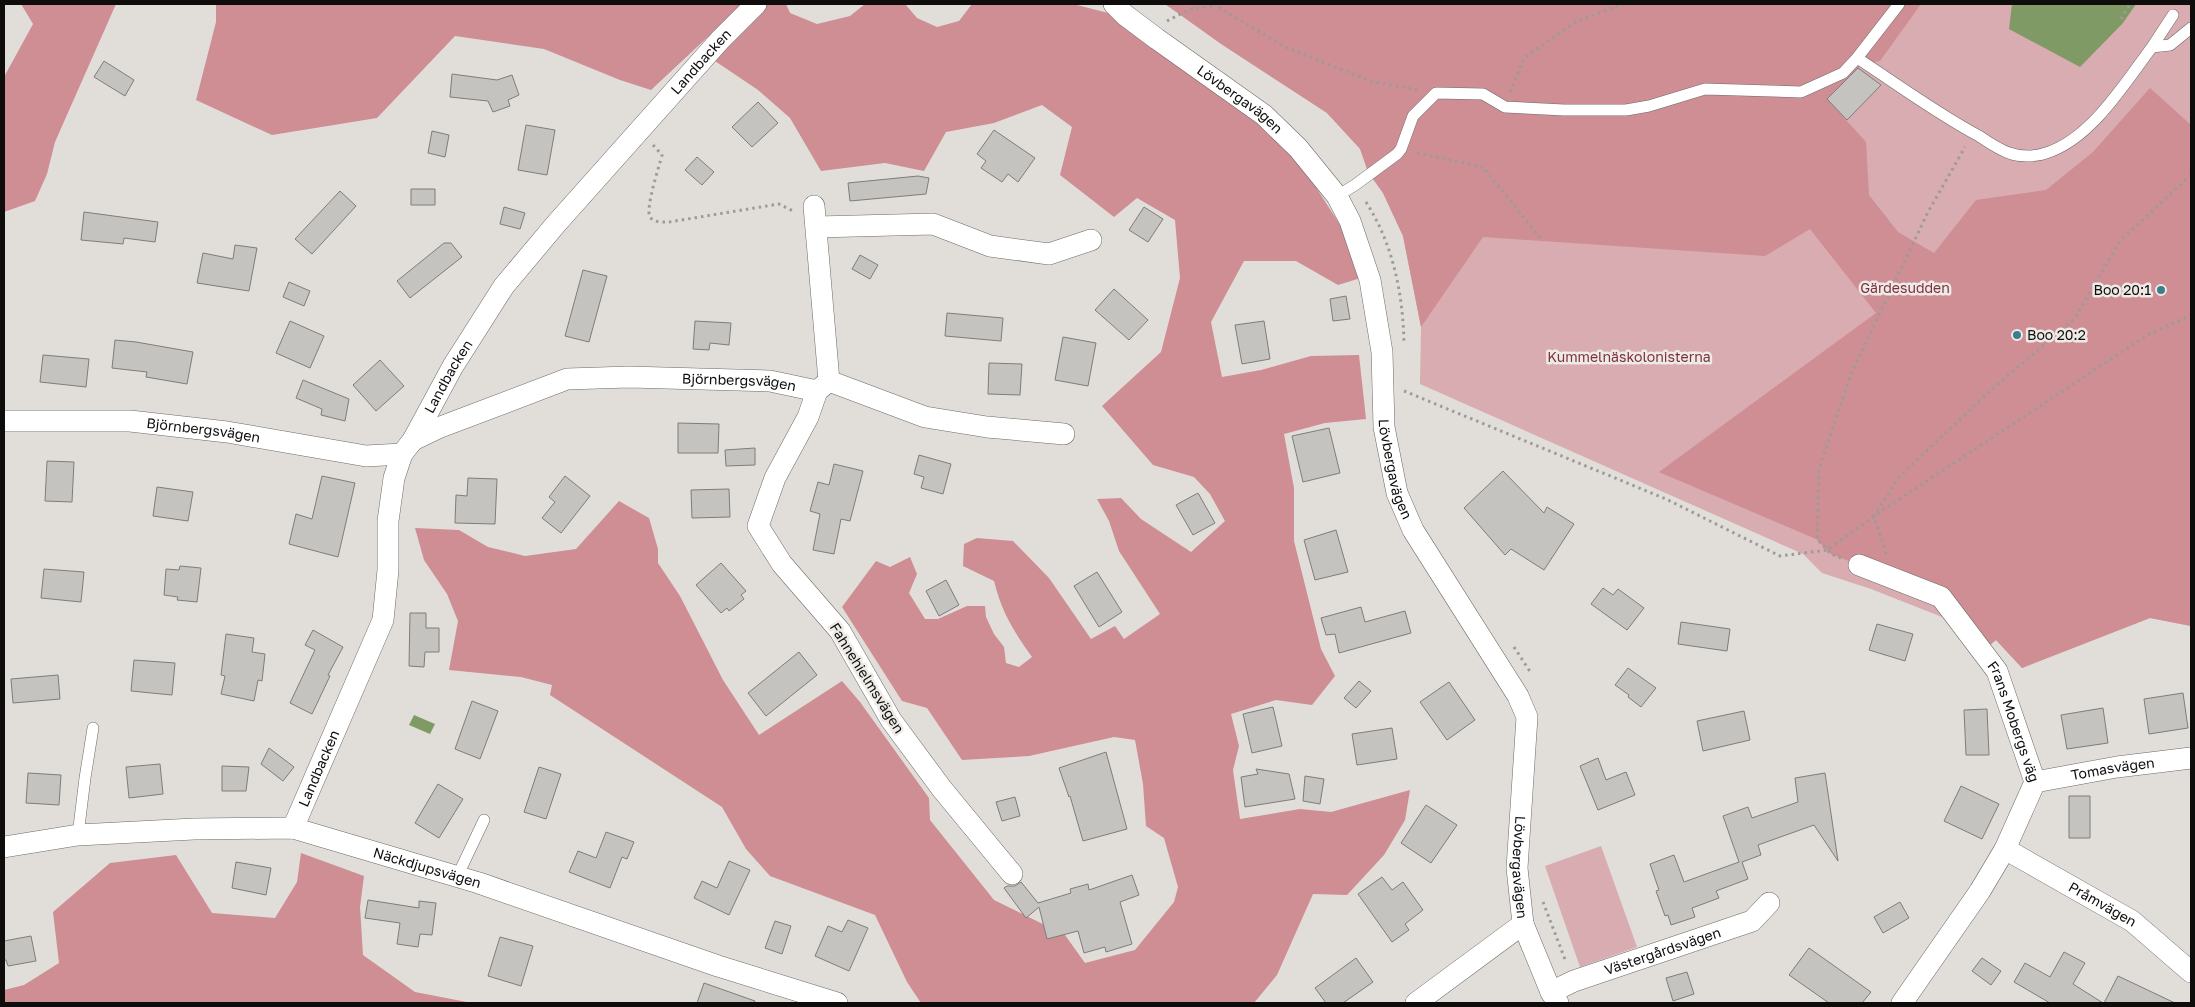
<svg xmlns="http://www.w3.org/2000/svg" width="2195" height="1007" font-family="'Golos Text',sans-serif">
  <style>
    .green { fill: #d8acb0 }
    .forest { fill: #cf8d94 }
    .water { fill: #7f9a64 }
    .building { fill: #c4c3bf; stroke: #7e7d79 }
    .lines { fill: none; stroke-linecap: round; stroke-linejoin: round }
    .lane-casing { stroke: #6d6a67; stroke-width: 12 }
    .street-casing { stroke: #6d6a67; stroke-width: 22 }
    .path { stroke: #9d9b98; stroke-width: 3; stroke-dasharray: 2.5 4; stroke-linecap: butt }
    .lane { stroke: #fff; stroke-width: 11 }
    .street { stroke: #fff; stroke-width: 21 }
    .poi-dot { fill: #3c7e90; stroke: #eeebe7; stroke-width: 2 }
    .labels { text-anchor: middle; stroke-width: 5; stroke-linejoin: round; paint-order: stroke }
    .street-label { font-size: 14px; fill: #0e0d0c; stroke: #eeebe7 }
    .park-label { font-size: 14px; fill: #7f2f3e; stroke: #eeebe7 }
    .poi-label { font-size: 14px; fill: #0e0d0c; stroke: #eeebe7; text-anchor: end }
  </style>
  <rect width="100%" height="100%" fill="#e1deda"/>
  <path class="green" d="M1165 4H2191V626L2150 618 2022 668 1996 640 1976 656 1942 617 1871 589 1822 573 1803 554 1420 384 1421 327 1403 236 1383 193 1368 172 1361 149 1327 113Z
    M1601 846 1637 947 1580 967 1545 866Z"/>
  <path class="forest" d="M21 4H116L55 142 47 174 35 201 4 212V77L33 24Z
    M216 4H743L651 90 620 80 544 49 455 36 377 118 272 135 196 100 216 22Z
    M766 4H786L790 13 817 24 850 16 865 4H905L917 18 937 27 959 21 972 4H1073L1112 14 1130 32 1192 76 1256 115 1310 178 1344 231 1364 277 1338 285 1296 261H1244L1211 322 1222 377 1261 370 1311 356 1359 355 1366 419 1325 423 1284 434 1294 488V541L1321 649 1335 676 1312 705 1276 700 1231 714 1239 746 1233 770 1240 819 1300 809 1331 812 1410 790 1405 820 1384 855 1347 895 1313 894 1277 975 1254 1003H921L907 982 875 915 770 876 746 849 722 807 550 695 552 685 521 677 449 670 458 621 447 594 424 560 415 528 459 530 488 547 525 556 576 549 619 501 649 518 658 549V563L680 596 723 680 759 735 842 681 860 702 929 798 930 820 994 900 1065 935 1085 963 1135 950 1174 902 1178 887 1164 838 1146 826 1143 784 1135 740 1114 737 1029 756 962 760 927 708 902 701 842 607 876 561 890 567 910 557 917 574 909 593 925 619H938L967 606H985L986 617 994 634 1004 647 1006 663 1019 667 1032 657C1013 630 1002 613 994 581L963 566 964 544 977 538 1013 541 1049 578 1091 639 1115 626 1124 639 1160 614 1119 551 1109 521 1097 499 1121 498 1141 519 1191 552 1225 521 1210 494 1194 477 1153 465 1102 406 1161 352 1180 278 1175 220 1137 198 1114 217 1060 175 1072 127 1042 105 994 123 946 132 924 171 885 163 821 171 790 118 758 90 715 61 729 44Z
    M1165 4H1921L1880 61 1861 65 1827 99 1866 142 1869 195 1898 232 1934 253 1976 200 2046 190 2093 152 2150 88 2191 125V626L2150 618 2022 668 1996 640 1984 650 1941 597 1831 554 1816 539 1659 472 1876 313 1810 229 1765 256 1483 237 1421 327 1403 236 1383 193 1368 172 1360 149 1327 113 1221 44Z
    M301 853 364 876 360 907 363 955 415 992 472 1003H4V990L24 985 59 963 53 912 110 863 176 855 212 913 275 918 297 882Z"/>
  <path class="water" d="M2012 4H2136L2123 23 2080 67 2009 29Z
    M414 715 435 724 430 734 409 725Z"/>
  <path class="building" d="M104 61 134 80 125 96 94 77Z
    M1858 68 1881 85 1847 120 1827 99Z
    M452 74 497 80 512 75 519 95 508 100 510 106 493 112 488 101 450 97Z
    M758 102 778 123 752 147 732 127Z
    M526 125 555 130 547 175 518 170Z
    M994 130 1035 158 1018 182 1008 174 1002 182 981 168 986 161 977 154Z
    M432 131 449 135 445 157 428 153Z
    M697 157 714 172 702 185 685 170Z
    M918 176 929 178 926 194 850 201 848 183Z
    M411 189H435V205H411Z
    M340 191 356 206 312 254 295 239Z
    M504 207 525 213 520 229 500 224Z
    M1144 207 1163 219 1148 242 1129 230Z
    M84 212 158 222 155 242 124 238 123 244 81 240Z
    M444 243H451L462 257 410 298 397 281Z
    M235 245 257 248 249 291 197 283 203 253 233 259Z
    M860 255 878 265 870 279 852 269Z
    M583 270 607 276 589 342 565 336Z
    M289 282 310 291 304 306 283 297Z
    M1114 289 1148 320 1129 340 1095 310Z
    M1346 296 1350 319 1333 321 1330 299Z
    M947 313 1003 318 1001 341 945 336Z
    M290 321 324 336 310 368 276 353Z
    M695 321 731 323 729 345 710 343 709 350 693 349Z
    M1264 321 1270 359 1242 364 1235 325Z
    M1063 337 1096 343 1088 386 1055 380Z
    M115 340 136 342 193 352 187 384 146 377 147 372 112 368Z
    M43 355 89 359 86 387 40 382Z
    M380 360 404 386 376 411 353 385Z
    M989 363 1022 364 1020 395 988 394Z
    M303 380 349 399 345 421 321 415 322 409 296 398Z
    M678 423 719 424 718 453H678Z
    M1329 428 1340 473 1303 482 1292 436Z
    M755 448V465L726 466 725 450Z
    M919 455 951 464 943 494 921 488 924 477 914 474Z
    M47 461 74 462 72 502 45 501Z
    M834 464 863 471 850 521 841 519 834 554 813 550 820 514 810 511 818 482 829 485Z
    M1503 471 1544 513 1547 507 1574 524 1544 570 1511 549 1505 555 1464 508Z
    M322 476 355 483 338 557 289 544 296 514 312 519Z
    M565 476 590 496 561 533 542 518 555 502 549 497Z
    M468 478 497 479 495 524 455 523 456 495 467 496Z
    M157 487 193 492 188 521 153 516Z
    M729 489 730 517 692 518 691 490Z
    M1198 493 1215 523 1193 535 1176 505Z
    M1336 530 1348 572 1315 580 1304 540Z
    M721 563 746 591 741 595 744 599 729 611 727 608 721 613 696 585Z
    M180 566 201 568 197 602 177 600 178 597 164 595 166 569 179 570Z
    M44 569 84 572 81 602 41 598Z
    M1097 572 1122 612 1099 627 1074 586Z
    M946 580 959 605 939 616 926 591Z
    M1603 588 1613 595 1618 589 1644 608 1627 630 1591 604Z
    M1361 607 1365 622 1405 611 1411 633 1339 653 1335 634 1326 635 1321 618Z
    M410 613H426V628H439V652H425L424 667 409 666Z
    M1681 622 1730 629 1727 651 1678 644Z
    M1877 624 1913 634 1905 661 1869 650Z
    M313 630 343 647 328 675 330 676 312 714 290 703 315 650 305 645Z
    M226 634 254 638 252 652 265 654 262 681 258 680 254 701 221 694 225 676 221 675Z
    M799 652 817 675 766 716 748 693Z
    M134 660 175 663 172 695 131 691Z
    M1628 668 1656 688 1641 707 1628 697 1629 695 1615 685Z
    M58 675 60 699 13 703 11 679Z
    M1359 681 1371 691 1356 708 1344 698Z
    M1449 682 1475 720 1447 740 1420 702Z
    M2183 693 2188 728 2149 734 2144 699Z
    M472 701 498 711 480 759 455 749Z
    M1273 707 1282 746 1252 753 1243 714Z
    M2103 708 2108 743 2067 749 2061 715Z
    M1987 709 1989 755H1966L1964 710Z
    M1744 711 1750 740 1703 751 1697 721Z
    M1392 728 1397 759 1357 765 1352 734Z
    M269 748 294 767 283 781 261 764Z
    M1106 752 1127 829 1083 841 1070 796 1069 797 1059 768Z
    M1598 758 1606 780 1626 772 1635 795 1598 810 1580 766Z
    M160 764 163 794 129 798 126 767Z
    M222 766 249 767 246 791H222Z
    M539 767 561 774 546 819 524 812Z
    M1256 769 1289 774 1295 799 1245 807 1241 777 1258 774Z
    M28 773 61 775 59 805 26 803Z
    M1825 773 1838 861 1814 825 1758 845 1761 855 1742 862 1748 879 1716 891 1719 898 1692 908 1695 917 1671 925 1668 915 1665 916 1656 891 1659 890 1650 864 1674 855 1684 882 1739 862 1723 816 1748 807 1752 818 1798 802 1795 778Z
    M1305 776 1324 779 1320 804 1303 801Z
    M438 784 463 799 439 838 415 823Z
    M1961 786 1999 804 1982 839 1944 821Z
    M2069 796H2090V838H2069Z
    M1015 797 1020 816 1002 821 996 802Z
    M1426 805 1457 825 1431 863 1401 843Z
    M606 832 634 842 627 859 622 857 610 888 569 872 578 851 596 858Z
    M729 861 750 870 729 915 694 898 702 881 717 888Z
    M236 862 271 868 266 895 232 888Z
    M1132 875 1139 895 1120 902 1132 944 1106 952 1105 947 1084 953 1078 931 1047 939 1039 907 1026 918 1004 888 1007 886H1015L1021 882 1038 903 1071 893 1070 889 1088 884 1089 890Z
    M1382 877 1392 890 1403 882 1423 910 1405 924 1409 930 1392 942 1358 894Z
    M368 900 419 908V901L436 903 432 935 420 934 418 947 397 944 400 923 365 918Z
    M1900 902 1909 918 1883 933 1874 917Z
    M848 920 868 928 849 971 815 956 828 926 842 932Z
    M775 921 791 926 782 954 765 948Z
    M31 936 36 961 8 966 6 960H4V941Z
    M500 937 533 946 521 986 488 976Z
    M1809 948 1871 992 1862 1003H1829L1789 975Z
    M2064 952 2085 963 2073 984 2103 1003H2050L2014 982 2025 963 2050 977Z
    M1356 958 1373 982 1343 1003H1326L1315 988Z
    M1982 958 2001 971 1991 985 1972 971Z
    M1687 972 1694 994 1673 1001 1666 978Z
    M2118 976 2175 1003H2104Z
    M704 983 755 1001 754 1003H697Z"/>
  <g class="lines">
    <g class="lane-casing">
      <path id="lane" d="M2152 47 2173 15
        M1857 58C1897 84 1936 113 1979 136 1988 142 1998 149 2009 153 2020 157 2035 157 2046 153 2091 139 2125 83 2152 47L2170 45 2191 28
        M1337 196 1355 185 1397 154 1401 149 1413 116 1436 93 1483 94 1505 107 1564 110H1626L1649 106 1705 89 1801 92 1843 73 1857 58 1899 4
        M78 835 85 778 93 728
        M457 877 484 820"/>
    </g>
    <g class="street-casing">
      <g id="street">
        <path id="s1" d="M1114 4 1125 15 1157 39 1264 115 1298 148 1337 196 1350 221 1370 280 1382 352 1384 427 1397 493 1413 530 1518 696 1527 717 1517 868 1523 924 1551 992 1558 1003"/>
        <path d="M814 206 829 381"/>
        <path d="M817 227 933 224 990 246 1049 254 1091 240"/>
        <path id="s2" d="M4 421H130L227 432 366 456 402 454"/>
        <path id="s3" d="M413 440 438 428 567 379 629 377 770 381 817 391"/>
        <path id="s4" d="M1859 565 1941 597 1997 671 2035 782 2005 849 1980 891 1902 1003"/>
        <path id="s5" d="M2035 782 2117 767 2191 758"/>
        <path id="s6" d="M293 828 383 620 388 570V521L394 478 402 454 413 440 453 366 504 286 556 224 720 40 756 4"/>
        <path id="s7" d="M4 847 78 835 194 829 293 828 479 883 718 966 837 1003"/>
        <path id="s8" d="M2005 849 2132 921 2191 972"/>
        <path d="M1012 874 942 789 891 720 840 631 782 564 758 526 775 478 808 417 817 391 829 381 925 417 987 427 1064 434"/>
        <path id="s9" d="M1551 992 1574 981 1752 921 1769 903"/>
        <path d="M1416 1003 1523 924"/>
      </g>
    </g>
    <path class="path" d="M1213 4 1285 47 1370 81 1418 90
      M2121 19 2130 4
      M1167 21 1190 9 1215 6
      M1510 92 1524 58 1577 21 1623 4
      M653 145 662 155C659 167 645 209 650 217 654 223 663 222 669 222L779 204 793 211
      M1417 153 1483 167 1543 241
      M1366 202C1393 244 1403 294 1404 343
      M1404 391 1666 499 1780 556 1827 550 1874 516 2147 335 2191 315
      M1886 554 1874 516 1899 477 1988 393 2075 318 2120 241 2191 175
      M1841 558 1831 554 1817 539 1819 469 1851 374 1928 212 1965 147
      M1514 647 1531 673
      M1543 902 1566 962"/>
    <use href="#lane" class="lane"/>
    <use href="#street" class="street"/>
  </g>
  <g class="poi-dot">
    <circle cx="2161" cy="290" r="5"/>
    <circle cx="2017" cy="335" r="5"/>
  </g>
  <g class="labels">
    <g class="street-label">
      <text dy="5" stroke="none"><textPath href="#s6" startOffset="890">Landbacken</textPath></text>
      <text dy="5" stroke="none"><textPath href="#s1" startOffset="158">Lövbergavägen</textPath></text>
      <text dy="5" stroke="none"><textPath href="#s6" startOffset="485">Landbacken</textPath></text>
      <text dy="5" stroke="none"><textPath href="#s3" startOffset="338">Björnbergsvägen</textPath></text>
      <text dy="5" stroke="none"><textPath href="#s2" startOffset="200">Björnbergsvägen</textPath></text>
      <text dy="5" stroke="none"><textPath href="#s1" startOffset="578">Lövbergavägen</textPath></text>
      <text transform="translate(867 678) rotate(58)" y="5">Fahnehielmsvägen</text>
      <text dy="5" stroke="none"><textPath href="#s4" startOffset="234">Frans Mobergs väg</textPath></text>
      <text dy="5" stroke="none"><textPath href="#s6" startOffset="65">Landbacken</textPath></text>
      <text dy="5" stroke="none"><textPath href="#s5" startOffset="79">Tomasvägen</textPath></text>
      <text dy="5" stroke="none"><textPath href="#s7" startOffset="430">Näckdjupsvägen</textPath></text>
      <text dy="5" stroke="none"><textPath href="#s1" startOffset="1012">Lövbergavägen</textPath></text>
      <text dy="5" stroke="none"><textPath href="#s8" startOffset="112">Pråmvägen</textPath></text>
      <text dy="5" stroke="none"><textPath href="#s9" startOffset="119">Västergårdsvägen</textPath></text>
    </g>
    <g class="park-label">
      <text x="1905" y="293">Gärdesudden</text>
      <text x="1629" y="362">Kummelnäskolonisterna</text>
    </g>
    <g class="poi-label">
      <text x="2151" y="295">Boo 20:1</text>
      <text x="2027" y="340" text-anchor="start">Boo 20:2</text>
    </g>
  </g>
  <rect width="2195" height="1007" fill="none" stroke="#0e0d0c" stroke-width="10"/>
</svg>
